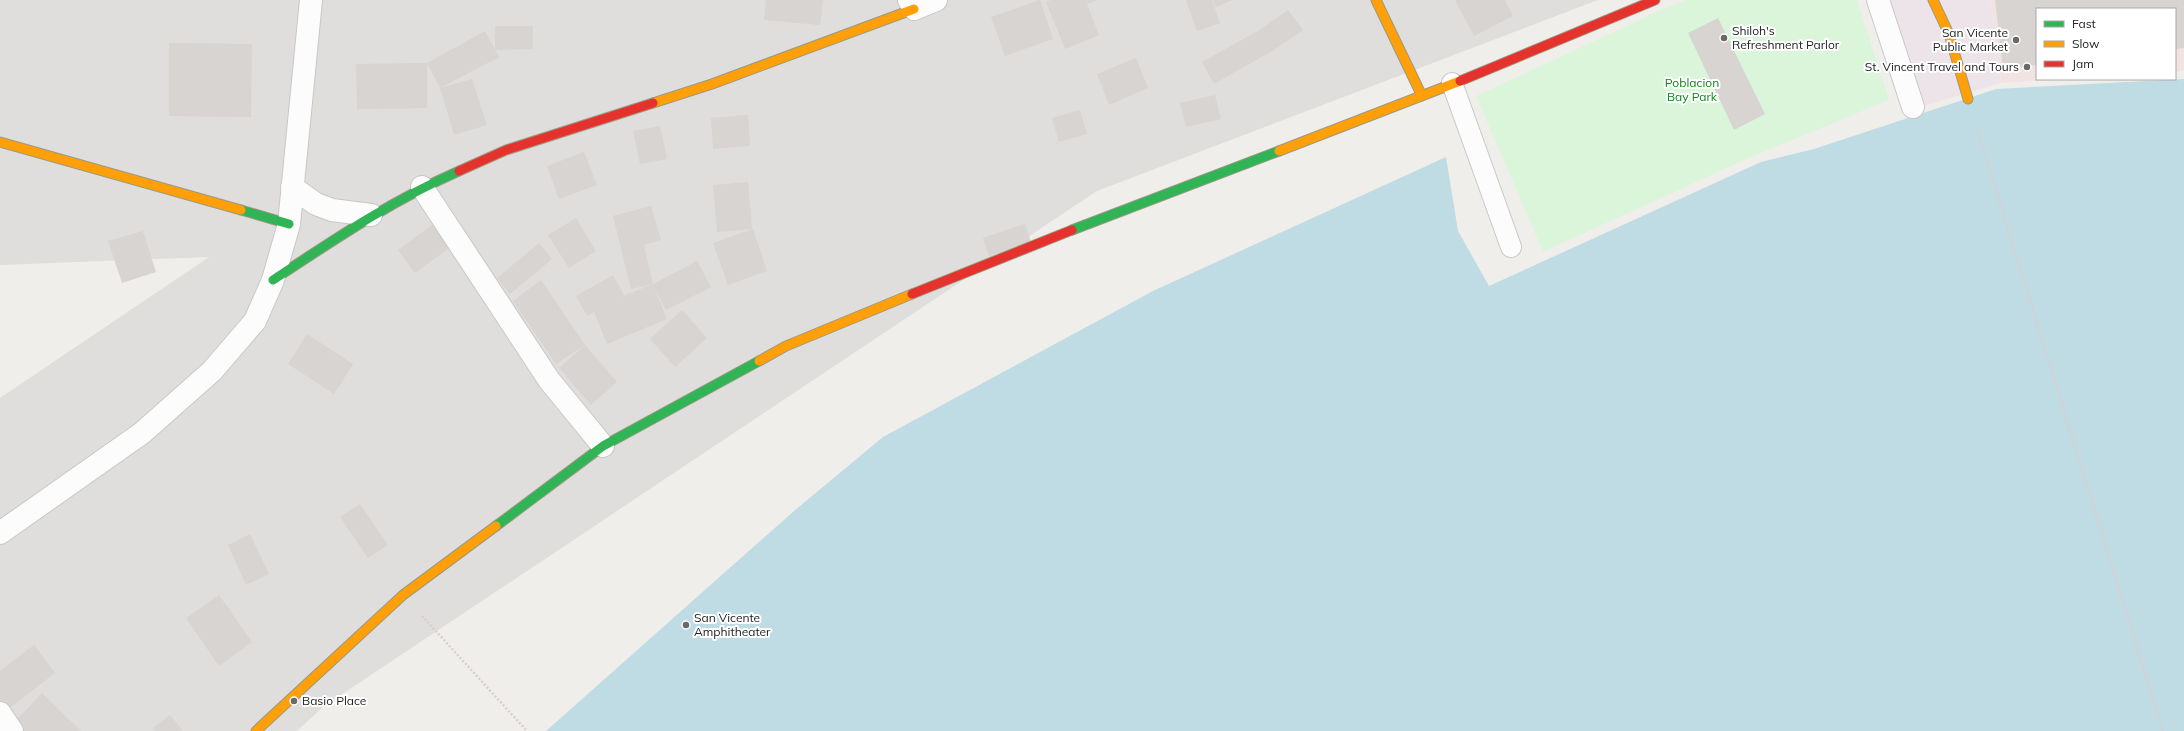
<svg xmlns="http://www.w3.org/2000/svg" width="2184" height="731" font-family="Mulish,sans-serif">
  <style>
    .residential { fill: #dfdedc }
    .commercial { fill: #f1e3e1 }
    .industrial { fill: #ede4e9 }
    .park { fill: #daf5da }
    .water { fill: #bfdbe3 }
    .building { fill: #d7d4d2 }
    .lines { fill: none; stroke-linecap: round; stroke-linejoin: round }
    .lane-casing { stroke: #c9c8c7; stroke-width: 22 }
    .street-casing { stroke: #c9c8c7; stroke-width: 24 }
    .fast-casing { stroke: #999a82; stroke-width: 11 }
    .slow-casing { stroke: #999a82; stroke-width: 11 }
    .jam-casing { stroke: #999a82; stroke-width: 11 }
    .path { stroke: #dccecd; stroke-width: 2.5; stroke-dasharray: 2 2; stroke-linecap: butt }
    .lane { stroke: #fdfcfc; stroke-width: 20 }
    .street { stroke: #fdfcfc; stroke-width: 22 }
    .fast { stroke: #30b455; stroke-width: 9 }
    .slow { stroke: #ff9f0a; stroke-width: 9 }
    .jam { stroke: #e5322d; stroke-width: 9 }
    .poi-dot { fill: #6a6968; stroke: #fff; stroke-width: 1.5 }
    .labels { text-anchor: middle; stroke-width: 4; stroke-linejoin: round; paint-order: stroke }
    .poi-label { font-size: 12px; fill: #222; stroke: #fff; text-anchor: start }
    .park-label { font-size: 12px; fill: #0c8416; stroke: #fff }
  </style>
  <rect width="100%" height="100%" fill="#f0eeeb"/>
  <path class="residential" d="M0 0H1598L1097 191 323 707 297 731H0V398L209 257 0 265Z"/>
  <path class="commercial" d="M1991 0H2184V71L2175 72V9H2037V79H2064L2001 83Z"/>
  <path class="industrial" d="M1887 0H1991L2001 83 1920 107Z"/>
  <path class="park" d="M1687 0H1857L1889 100 1744 160 1543 252 1476 96 1665 8Z"/>
  <path class="water" d="M2184 79V731H546L794 511 883 437 1153 291 1446 157 1458 231 1489 286 1761 162 1814 149 1996 89Z"/>
  <path class="building" d="M766 0H823L820 25 764 20Z
    M1040 0 1053 39 1005 56 991 17Z
    M1051 0H1098L1087 4 1099 35 1065 49 1046 2Z
    M1186 0H1212L1220 23 1197 31Z
    M1213 0H1232L1216 7Z
    M1455 0H1505L1513 16 1474 36Z
    M1995 0H2184V48L2175 49V9H2037V65L2003 69Z
    M1288 10 1303 30 1272 51 1214 84 1202 62 1258 31Z
    M1718 18 1765 114 1734 130 1688 33Z
    M495 26H533V49L495 50 499 57 440 88 427 63V108L357 109 356 64 427 63 485 31 495 50Z
    M169 43 252 44 251 117 169 116Z
    M1136 58 1148 88 1109 105 1097 74Z
    M472 79 487 125 454 135 440 88Z
    M1215 95 1221 119 1186 127 1180 103Z
    M1080 110 1087 134 1059 142 1052 118Z
    M748 115 750 146 713 149 711 118Z
    M660 126 667 159 640 164 633 131Z
    M584 152 597 185 559 199 547 166Z
    M748 182 752 229 717 232 713 185Z
    M651 206 661 240 644 245 653 284 697 261 711 287 666 310 654 287 667 319 607 344 594 312 587 316 576 296 613 275 624 295 618 298 653 284 631 289 613 216Z
    M576 218 596 251 569 268 548 235Z
    M435 223 452 246 415 273 398 250Z
    M1025 224 1031 242 989 256 983 238Z
    M753 229 767 271 728 285 713 243Z
    M143 231 156 272 122 283 108 241Z
    M539 243 552 259 510 294 497 278Z
    M541 280 585 345 556 364 513 301Z
    M682 310 707 338 675 367 650 339Z
    M307 334 353 364 334 394 288 364Z
    M585 345 617 382 591 405 559 368Z
    M360 504 388 545 368 558 340 517Z
    M250 534 269 574 246 585 228 545Z
    M219 595 252 642 219 666 186 618Z
    M34 645 55 673 6 711 0 703V671Z
    M42 693 81 731H14L10 727Z
    M170 715 183 731H156L153 728Z"/>
  <g class="lines">
    <g class="lane-casing">
      <path id="lane" d="M1452 83 1511 247"/>
    </g>
    <g class="street-casing">
      <path id="street" d="M909 0 914 9 936 0
        M1878 0 1913 107
        M292 187 316 204 332 210 371 215
        M422 187 549 380 603 446
        M0 533 142 433 212 371 255 321 273 280 289 224 311 0
        M0 713 12 731"/>
    </g>
    <g class="fast-casing">
      <path id="fast" d="M241 210 289 224
        M1072 230 1279 151
        M273 280C335 239 391 201 459 171
        M496 526 603 446 759 361"/>
    </g>
    <g class="slow-casing">
      <path id="slow" d="M1376 0 1422 96
        M1933 0 1949 34 1968 99
        M653 103 712 84 914 9
        M0 142 241 210
        M1279 151 1460 81
        M759 361 786 346 912 294
        M256 731 403 595 496 526"/>
    </g>
    <g class="jam-casing">
      <path id="jam" d="M1460 81 1655 0
        M459 171 506 150 653 103
        M912 294 1072 230"/>
    </g>
    <path class="path" d="M1976 126 2163 731
      M422 616 527 731"/>
    <use href="#lane" class="lane"/>
    <use href="#street" class="street"/>
    <use href="#fast" class="fast"/>
    <use href="#slow" class="slow"/>
    <use href="#jam" class="jam"/>
  </g>
  <g class="poi-dot">
    <circle cx="1724" cy="38" r="4"/>
    <circle cx="2016" cy="40" r="4"/>
    <circle cx="2027" cy="67" r="4"/>
    <circle cx="686" cy="625" r="4"/>
    <circle cx="294" cy="701" r="4"/>
  </g>
  <g class="labels">
    <g class="poi-label">
      <text x="1732" y="35">Shiloh's<tspan x="1732" dy="14">Refreshment Parlor</tspan></text>
      <text x="2008" y="37" text-anchor="end">San Vicente<tspan x="2008" dy="14">Public Market</tspan></text>
      <text x="2019" y="71" text-anchor="end">St. Vincent Travel and Tours</text>
      <text x="694" y="622">San Vicente<tspan x="694" dy="14">Amphitheater</tspan></text>
      <text x="302" y="705">Basio Place</text>
    </g>
    <g class="park-label">
      <text x="1692" y="87">Poblacion<tspan x="1692" dy="14">Bay Park</tspan></text>
    </g>
  </g>
  <rect x="2036" y="8" width="140" height="72" fill="#ffffff" stroke="#a7a7a7"/>
  <rect x="2044" y="21" width="20" height="6" fill="#30b455" stroke="#a7a7a7"/>
  <text x="2072" y="28" font-size="12" fill="#222222">Fast</text>
  <rect x="2044" y="41" width="20" height="6" fill="#ff9f0a" stroke="#a7a7a7"/>
  <text x="2072" y="48" font-size="12" fill="#222222">Slow</text>
  <rect x="2044" y="61" width="20" height="6" fill="#e5322d" stroke="#a7a7a7"/>
  <text x="2072" y="68" font-size="12" fill="#222222">Jam</text>
</svg>
